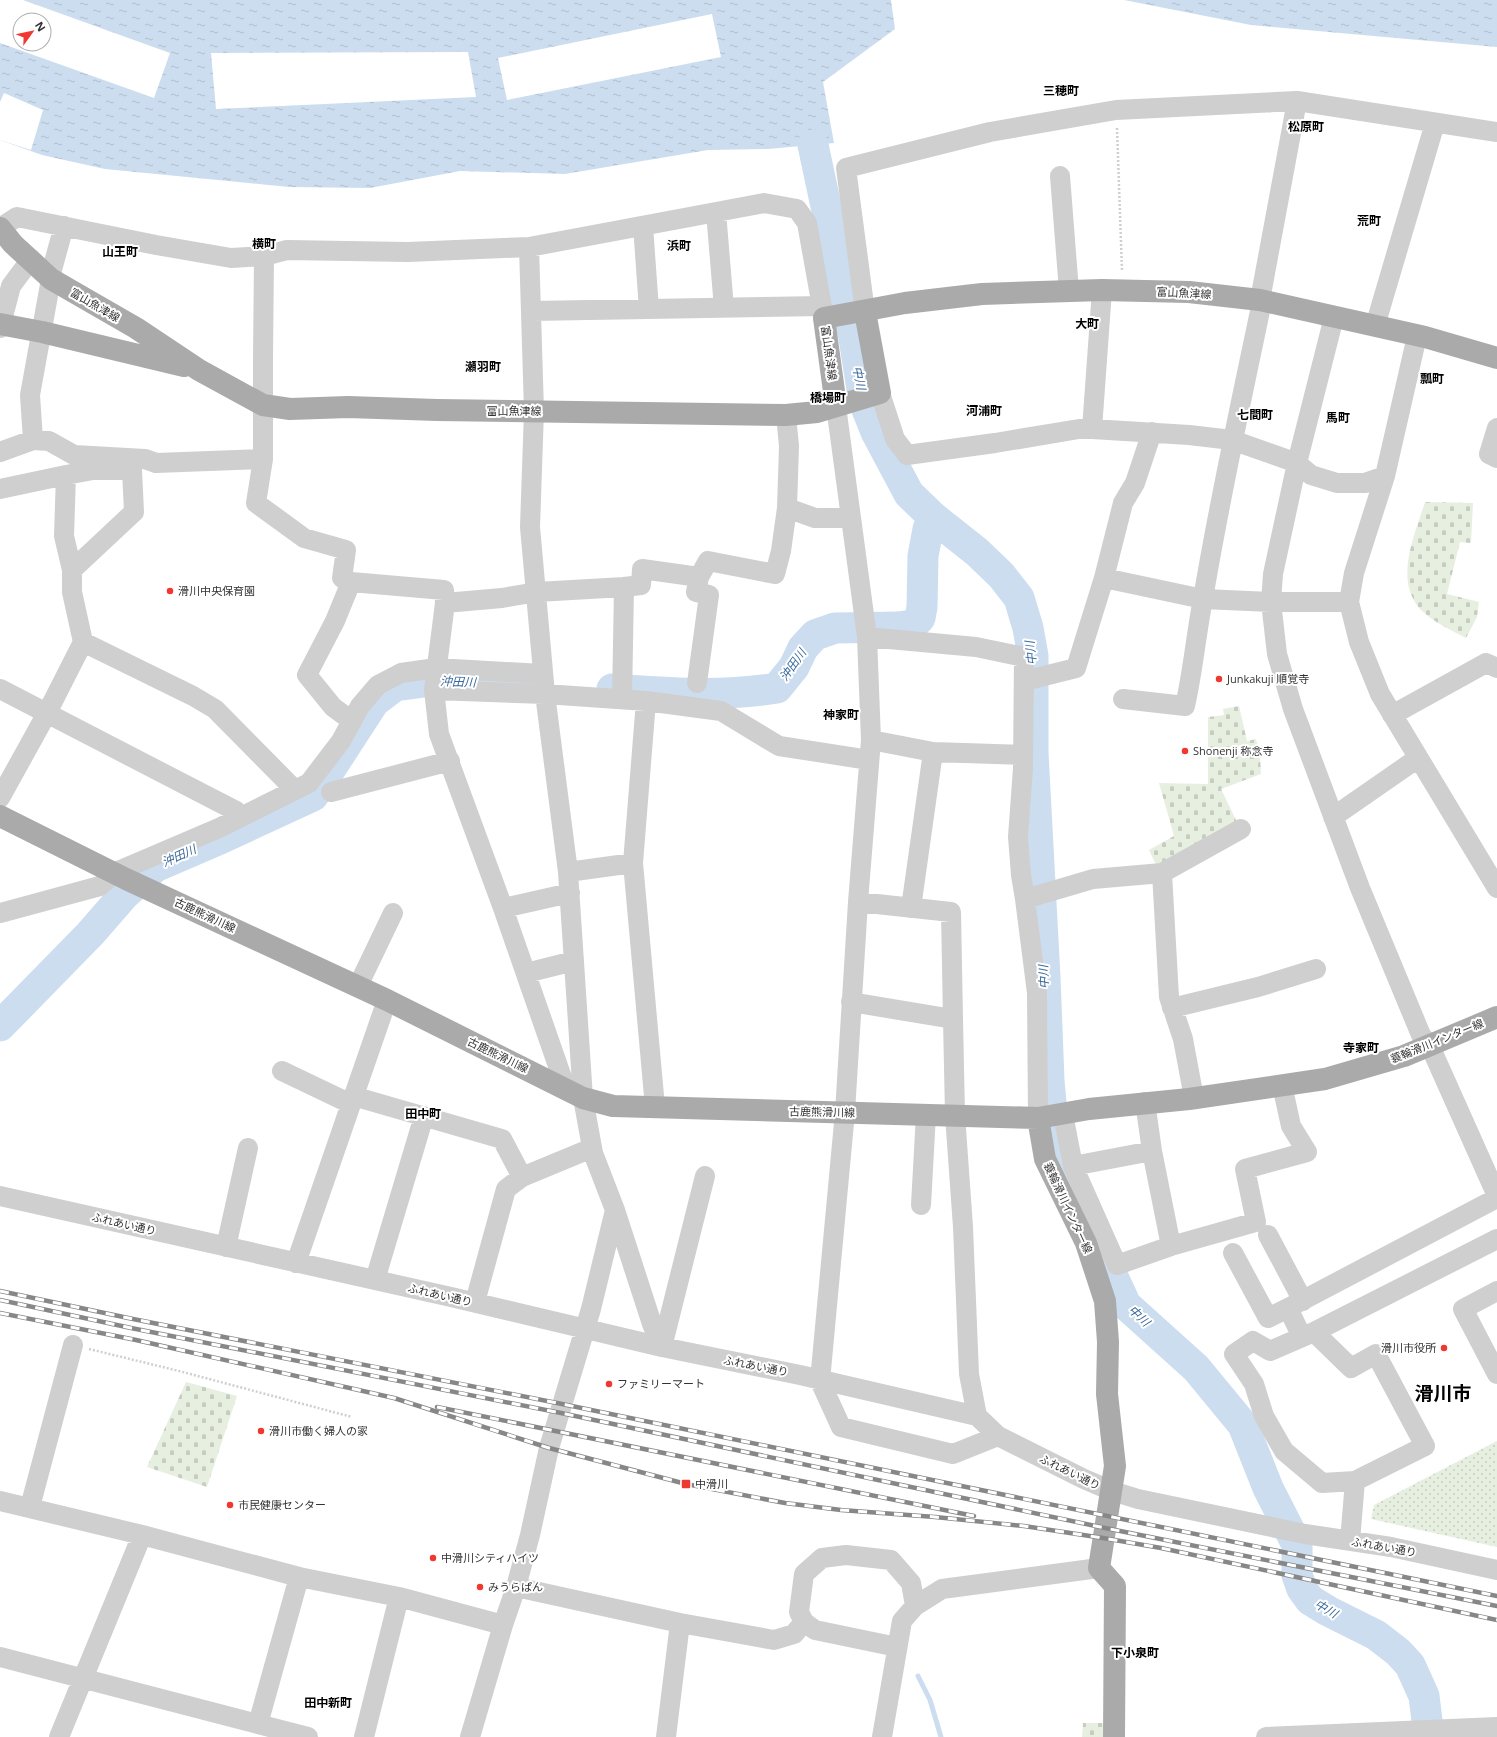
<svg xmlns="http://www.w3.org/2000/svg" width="1497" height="1737" font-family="'Open Sans','Noto Sans JP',sans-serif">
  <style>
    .green { fill: url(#green-dots) }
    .cemetery { fill: url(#cemetery-stones) }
    .water { fill: url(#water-ripples); fill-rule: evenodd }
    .pier { fill: #fff; fill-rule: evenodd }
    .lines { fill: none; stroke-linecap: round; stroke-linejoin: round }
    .stream { stroke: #ccddef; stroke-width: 5 }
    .river { stroke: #ccddef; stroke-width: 31 }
    .path { stroke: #cfcfcf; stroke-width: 2.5; stroke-dasharray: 2 2; stroke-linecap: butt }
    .minor { stroke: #cfcfcf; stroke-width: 20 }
    .major { stroke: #aaa; stroke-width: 22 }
    .rail-casing { stroke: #878787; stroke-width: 4.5 }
    .rail { stroke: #fff; stroke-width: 3; stroke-dasharray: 9; stroke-linecap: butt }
    .poi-dot { fill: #ef382f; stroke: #fff; stroke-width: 1.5 }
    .labels { text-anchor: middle; stroke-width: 4; stroke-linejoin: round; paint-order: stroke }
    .street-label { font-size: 11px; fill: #323232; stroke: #fff }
    .poi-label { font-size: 11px; fill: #323232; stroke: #fff; text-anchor: start }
    .neighbourhood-label { font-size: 12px; font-weight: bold; fill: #000; stroke: #fff }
    .water-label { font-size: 12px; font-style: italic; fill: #3a699b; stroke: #fff }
    .town-label { font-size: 19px; font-weight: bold; fill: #000; stroke: #fff }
  </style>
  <defs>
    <pattern id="green-dots" width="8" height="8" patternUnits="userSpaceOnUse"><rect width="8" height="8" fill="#e7efe0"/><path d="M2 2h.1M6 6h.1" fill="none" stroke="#c7cdc1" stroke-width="1.8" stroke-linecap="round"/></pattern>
    <pattern id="cemetery-stones" width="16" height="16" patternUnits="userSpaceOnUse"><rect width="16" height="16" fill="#e7efe0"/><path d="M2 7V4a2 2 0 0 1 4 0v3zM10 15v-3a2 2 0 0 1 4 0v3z" fill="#c7cdc1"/></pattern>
    <pattern id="water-ripples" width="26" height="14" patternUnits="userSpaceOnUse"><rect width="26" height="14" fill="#ccddef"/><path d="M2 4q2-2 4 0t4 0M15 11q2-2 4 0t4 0" fill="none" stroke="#b0becd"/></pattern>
  </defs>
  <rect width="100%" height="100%" fill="#fff"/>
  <path class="green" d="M1497 1441V1547L1371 1519 1374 1505Z"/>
  <path class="cemetery" d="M1425 502 1473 503 1471 543 1460 542 1447 594 1479 602 1477 617 1466 638C1451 630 1433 622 1421 610 1393 580 1415 535 1425 502Z
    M1239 706 1247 741 1256 739 1260 756 1261 774 1221 789 1239 826 1157 867 1149 850 1174 836 1159 783 1208 784V717L1224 715 1223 709Z
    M186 1382 237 1396 207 1487 147 1467Z
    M1083 1723H1105V1737H1082Z"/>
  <path class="water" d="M0 0H891L895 29 823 82 834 143 768 149 708 150 565 174 460 171 370 188 289 187 105 169 42 155 0 140ZM20 20H44V44H20Z
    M1124 0H1497V47L1251 25Z"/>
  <path class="pier" d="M0 0H23L170 53 154 98 0 43ZM20 20H44V44H20Z
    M712 14 721 57 507 100 498 58Z
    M468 52 476 97 216 109 211 53Z
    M4 93 43 110 31 150 0 140V102Z"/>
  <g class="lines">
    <path class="stream" d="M918 1676 930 1700 941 1737"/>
    <path class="river" d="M813 145 854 338 864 402 876 432 909 494 933 517 977 552 1001 575 1019 598 1028 628 1033 656V753L1045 977 1049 1080 1053 1125 1061 1164 1126 1305 1196 1368 1243 1425 1268 1488 1297 1545V1575L1302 1589 1310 1600 1328 1611 1376 1635 1398 1652 1410 1665 1424 1696 1429 1737
      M612 689C667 693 722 697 777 688L794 667 803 648 815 635 835 628 898 627 913 625 920 618 922 607 923 556 928 529 933 517
      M0 1026 90 934 124 895 155 867 220 839 313 796 374 702 395 686 439 680 530 684"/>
    <path class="path" d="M1117 128 1122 271
      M89 1349 179 1371 352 1417"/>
    <path class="minor" d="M1060 176 1069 291
      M716 212 724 308
      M643 226 649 309
      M0 228 17 217 156 245 231 258 264 256 287 250 408 252 529 247 764 203 797 209 807 223 824 318
      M529 247 534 411 530 527 545 694 568 872 583 1098 593 1153 615 1210 652 1324 662 1347
      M264 256 263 358V459L256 503 304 538 346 550 342 578 351 582 335 621 307 675 333 707 352 721
      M50 277 64 226
      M531 311 822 306
      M865 312 846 168 990 132 1116 110 1297 101 1497 132
      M1334 317 1297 463 1273 574 1271 602 1277 654 1293 709 1360 888 1421 1035 1430 1046 1497 1196
      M1375 326 1435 123
      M0 328 11 286 31 259
      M1417 336 1385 476 1354 573 1349 602 1359 642 1380 694 1497 888
      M880 393 895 439 907 455 995 443 1079 429H1092L1189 435 1232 440 1297 463 1311 475 1337 483H1365L1385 476
      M836 406 867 637 871 740 858 902 845 1112 820 1381 841 1427 953 1454 998 1436
      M786 415 789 446 787 508
      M1497 428 1489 454 1497 458
      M1092 429 1102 290
      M33 440 30 395 51 279
      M0 452 33 440 49 441 74 455 145 459 156 463 263 459
      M0 489 66 475 93 470H126
      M72 570 134 512 132 470
      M1104 578 1203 599 1271 602H1349
      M351 582 444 590 445 603 434 690 439 734 503 908 570 893
      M624 587 641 585 642 569 699 577 708 561 775 574 781 551 787 508 815 518H851
      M445 603 502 598 537 592 624 587 622 700
      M867 637 976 647 1024 657 1023 768 1018 837 1021 875 1025 899 1037 993 1038 1118
      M83 642 193 696 215 709 295 790
      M1024 681 1076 668 1104 578 1123 503 1135 483 1152 432
      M697 683 709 595 696 592 699 577
      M0 689 236 811 241 817
      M434 690 545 694 646 701 721 711 779 746 869 760
      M1123 699 1185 706C1193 671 1196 635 1203 599 1219 502 1240 407 1260 311V300L1297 101
      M646 701 633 863 655 1107
      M1392 715 1486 663 1497 668
      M871 740 933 752 911 908
      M933 752 1023 755
      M331 792 450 761
      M0 798 47 713 83 642 72 592V570L64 536 66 475
      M1333 817 1418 758
      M568 872 633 863
      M1162 873 1241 829
      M1025 899 1093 879 1162 873 1169 997 1183 1039 1194 1098
      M503 908 566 1089
      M0 913 100 886 116 872 219 828 309 783 341 741 360 706 378 685 401 673 436 668 543 674
      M526 973 574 961
      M358 986 393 913
      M851 1002 953 1019 951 912 858 902
      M1172 1008 1258 987 1316 969
      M953 1019 955 1115 963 1227 969 1374 977 1416
      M282 1071 351 1104
      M353 1096 502 1139 522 1177
      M1063 1114 1073 1166 1152 1151 1145 1102
      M1073 1166 1117 1265 1171 1246 1152 1151
      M0 1196 451 1297 662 1347 800 1375 977 1416 998 1436 1084 1479 1112 1491 1138 1499 1305 1534 1391 1547 1497 1570
      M921 1205 926 1114
      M1268 1235 1303 1301
      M1171 1246 1256 1222 1245 1169 1307 1152 1291 1126 1282 1085
      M226 1247 248 1148
      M1233 1253 1268 1318 1288 1308
      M296 1263 387 1000
      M375 1280 424 1116
      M1497 1291 1463 1309 1497 1374
      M475 1302 506 1189 522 1177 592 1148
      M1314 1332 1497 1239
      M1302 1337 1288 1308 1497 1198
      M662 1347 705 1176
      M0 1501 142 1535 299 1577 399 1597 503 1625
      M30 1507 73 1345
      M1350 1541 1355 1481 1425 1446 1376 1354 1351 1368 1314 1332 1270 1351 1253 1341 1234 1354 1254 1384 1264 1416 1284 1451 1322 1483 1355 1481
      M516 1587 680 1623 774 1640 794 1634 804 1622
      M897 1647 815 1630 804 1622 799 1612 804 1574 822 1558 846 1555 891 1560 911 1583 915 1606
      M0 1657 308 1737
      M258 1724 299 1577
      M59 1737 142 1535
      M364 1737 399 1597
      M470 1737 503 1625 516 1587 530 1535 549 1448 591 1309 615 1210
      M666 1737 680 1623
      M882 1737 902 1621 915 1606 942 1589 1099 1568
      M1266 1737 1497 1727"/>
    <path class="major" d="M0 228 13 244 51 279 136 328 199 370 263 405 290 409 348 407 437 410 786 415 817 412 880 393 865 312
      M0 324 42 332 184 366
      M836 406 824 318 905 303 982 294 1102 290 1189 292 1260 300 1425 337 1497 358
      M0 816 126 879 387 1000 583 1098 613 1106 1038 1118 1089 1109 1189 1099 1325 1079 1404 1056 1497 1017
      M1038 1118 1045 1159 1086 1243 1105 1301 1108 1342 1107 1394 1115 1466 1099 1568 1115 1586 1114 1737"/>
    <g class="rail-casing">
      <path id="rail" d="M0 1291 133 1319 562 1404 1497 1596
        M0 1300 131 1328 561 1413 1105 1528 1497 1606
        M0 1313 136 1340 394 1398 549 1448 686 1484 785 1503 841 1510 935 1517 1024 1526 1103 1538 1161 1548 1497 1620
        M437 1407 974 1516"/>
    </g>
    <use href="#rail" class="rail"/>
  </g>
  <g class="poi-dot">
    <circle cx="170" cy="591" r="4"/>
    <circle cx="1219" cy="679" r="4"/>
    <circle cx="1185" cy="751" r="4"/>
    <circle cx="1444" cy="1348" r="4"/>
    <circle cx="609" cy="1384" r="4"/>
    <circle cx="261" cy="1431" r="4"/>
    <rect x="681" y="1479" width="10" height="10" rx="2"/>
    <circle cx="230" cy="1505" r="4"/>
    <circle cx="433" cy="1558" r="4"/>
    <circle cx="480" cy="1587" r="4"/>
  </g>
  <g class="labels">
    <g class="street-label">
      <text transform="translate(1184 293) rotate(3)" y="4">富山魚津線</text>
      <text transform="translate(95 305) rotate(30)" y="4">富山魚津線</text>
      <text transform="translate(829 353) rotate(82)" y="4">富山魚津線</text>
      <text x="514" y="415">富山魚津線</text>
      <text transform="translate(205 915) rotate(25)" y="4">古鹿熊滑川線</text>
      <text transform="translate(1437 1041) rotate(-22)" y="4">蓑輪滑川インター線</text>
      <text transform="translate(498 1055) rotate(26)" y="4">古鹿熊滑川線</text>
      <text transform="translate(822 1112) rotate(1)" y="4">古鹿熊滑川線</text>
      <text transform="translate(1068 1208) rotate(65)" y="4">蓑輪滑川インター線</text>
      <text transform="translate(124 1224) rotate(13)" y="4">ふれあい通り</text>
      <text transform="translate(440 1295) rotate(13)" y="4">ふれあい通り</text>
      <text transform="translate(756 1366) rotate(11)" y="4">ふれあい通り</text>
      <text transform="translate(1070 1472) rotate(26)" y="4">ふれあい通り</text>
      <text transform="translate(1384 1547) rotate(10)" y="4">ふれあい通り</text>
    </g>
    <g class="poi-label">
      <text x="178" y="595">滑川中央保育園</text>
      <text x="1227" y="683">Junkakuji 順覚寺</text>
      <text x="1193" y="755">Shonenji 称念寺</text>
      <text x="1436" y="1352" text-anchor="end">滑川市役所</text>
      <text x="617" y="1388">ファミリーマート</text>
      <text x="269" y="1435">滑川市働く婦人の家</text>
      <text x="695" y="1488">中滑川</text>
      <text x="238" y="1509">市民健康センター</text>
      <text x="441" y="1562">中滑川シティハイツ</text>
      <text x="488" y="1591">みうらぱん</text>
    </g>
    <g class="neighbourhood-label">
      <text x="1061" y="95">三穂町</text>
      <text x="1306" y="131">松原町</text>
      <text x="1369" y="225">荒町</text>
      <text x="264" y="248">横町</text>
      <text x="679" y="250">浜町</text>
      <text x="120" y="256">山王町</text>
      <text x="1087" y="328">大町</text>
      <text x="483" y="371">瀬羽町</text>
      <text x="1432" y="383">瓢町</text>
      <text x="828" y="402">橋場町</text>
      <text x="984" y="415">河浦町</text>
      <text x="1255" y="419">七間町</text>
      <text x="1338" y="422">馬町</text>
      <text x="841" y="719">神家町</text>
      <text x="1361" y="1052">寺家町</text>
      <text x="423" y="1118">田中町</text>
      <text x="1135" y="1657">下小泉町</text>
      <text x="328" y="1707">田中新町</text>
    </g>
    <g class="water-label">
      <text transform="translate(859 378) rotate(79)" y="4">中川</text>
      <text transform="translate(1031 653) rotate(-96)" y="4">中川</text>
      <text transform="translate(793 665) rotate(-55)" y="4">沖田川</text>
      <text transform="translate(458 682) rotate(2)" y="4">沖田川</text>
      <text transform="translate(179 856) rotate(-24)" y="4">沖田川</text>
      <text transform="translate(1044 977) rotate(-93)" y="4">中川</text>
      <text transform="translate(1139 1316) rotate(43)" y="4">中川</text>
      <text transform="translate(1326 1609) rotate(30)" y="4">中川</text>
    </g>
    <g class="town-label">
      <text x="1443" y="1400">滑川市</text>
    </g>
  </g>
  <g transform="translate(32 32) rotate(57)"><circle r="19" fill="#ffffff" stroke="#adadad"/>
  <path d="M0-3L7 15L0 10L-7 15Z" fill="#ef382f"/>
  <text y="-6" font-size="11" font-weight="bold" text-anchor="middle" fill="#323232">N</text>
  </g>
</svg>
